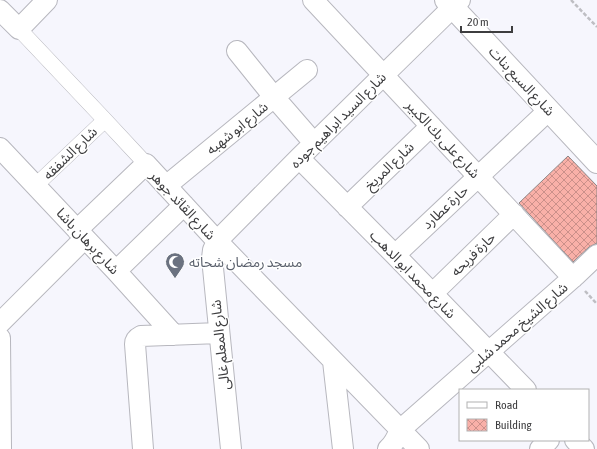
<svg xmlns="http://www.w3.org/2000/svg" width="597" height="449" font-family="'Asap Condensed','Noto Sans Arabic',sans-serif">
  <style>
    .building { fill: url(#building-cross-hatch); stroke: #8f8786 }
    .lines { fill: none; stroke-linecap: round; stroke-linejoin: round }
    .pedestrian-casing { stroke: #b7b7be; stroke-width: 16 }
    .minor-casing { stroke: #b7b7be; stroke-width: 22 }
    .primary-casing { stroke: #b7b7be; stroke-width: 24 }
    .path { stroke: #bebec3; stroke-width: 2.5; stroke-dasharray: 4 2; stroke-linecap: butt }
    .pedestrian { stroke: #fff; stroke-width: 15 }
    .minor { stroke: #fff; stroke-width: 20 }
    .primary { stroke: #fff; stroke-width: 22 }
    .labels { text-anchor: middle; stroke-width: 3; stroke-linejoin: round; paint-order: stroke }
    .street-label { font-size: 14px; fill: #3d3d3f; stroke: #fff }
    .worship-label { font-size: 14px; fill: #5b616d; stroke: #fff; text-anchor: start }
  </style>
  <defs>
    <pattern id="building-cross-hatch" width="8" height="8" patternUnits="userSpaceOnUse"><rect width="8" height="8" fill="#f9b0a8"/><path d="M0 0l8 8M0 8l8-8" fill="none" stroke="#cb908a"/></pattern>
  </defs>
  <rect width="100%" height="100%" fill="#f6f6fd"/>
  <path class="building" d="M568 156 597 186V243L589 247 573 262 519 203Z"/>
  <g class="lines">
    <g class="pedestrian-casing">
      <path id="pedestrian" d="M19 29 105 120 146 164
        M35 186 105 120"/>
    </g>
    <g class="minor-casing">
      <path id="minor" d="M313 0 573 278
        M0 10 19 29 47 0
        M237 51 274 97 314 143
        M0 148 116 271 174 335
        M299 158 395 255 526 390
        M166 186 307 70
        M347 207 431 126
        M77 230 146 164 217 241 419 449
        M395 255 549 110
        M116 271 184 205
        M432 294 514 214
        M0 323 85 238
        M0 338 1 449
        M333 361 343 449
        M575 440 584 449
        M143 449 135 344C135 340 137 338 141 336L219 333
        M231 449 212 258 213 250 217 241 299 158 460 0
        M388 449C394 444 397 437 400 430L576 275 597 255
        M540 449 549 440"/>
    </g>
    <g class="primary-casing">
      <path id="primary" d="M446 0 597 162"/>
    </g>
    <path class="path" d="M571 0 597 27
      M585 291 597 304"/>
    <use href="#pedestrian" class="pedestrian"/>
    <use href="#minor" class="minor"/>
    <use href="#primary" class="primary"/>
  </g>
  <defs>
    <g id="mosque-pin" transform="scale(1)"><path d="M0 17L-7.5 6A9.5 9.5 0 1 1 7.5 6Z" fill="#6b7280" stroke="#fff"/><path d="M3.5-4.9A6 6 0 1 0 3.5 4.9A5 5 0 1 1 3.5-4.9Z" fill="#fff"/></g>
  </defs>
  <g fill-rule="evenodd">
    <use href="#mosque-pin" x="175" y="262"/>
  </g>
  <g class="labels">
    <g class="street-label">
      <text transform="translate(522 81) rotate(47)" y="5">شارع السبع بنات</text>
      <text transform="translate(338 120) rotate(-45)" y="5">شارع السيد ابراهيم جوده</text>
      <text transform="translate(237 128) rotate(-39)" y="5">شارع ابو شهبه</text>
      <text transform="translate(443 139) rotate(47)" y="5">شارع على بك الكبير</text>
      <text transform="translate(70 153) rotate(-44)" y="5">شارع الشفقه</text>
      <text transform="translate(389 166) rotate(-44)" y="5">شارع المريخ</text>
      <text transform="translate(183 205) rotate(47)" y="5">شارع القائد جوهر</text>
      <text transform="translate(445 207) rotate(-43)" y="5">حارة عطارد</text>
      <text transform="translate(88 241) rotate(47)" y="5">شارع برهان باشا</text>
      <text transform="translate(473 254) rotate(-44)" y="5">حارة فريحه</text>
      <text transform="translate(413 274) rotate(46)" y="5">شارع محمد ابو الدهب</text>
      <text transform="translate(517 327) rotate(-41)" y="5">شارع الشيخ محمد شلبى</text>
      <text transform="translate(220 345) rotate(-96)" y="5">شارع المعلم غالى</text>
    </g>
    <g class="worship-label">
      <text x="189" y="267">مسجد رمضان شحاته</text>
    </g>
  </g>
  <rect x="459" y="389" width="130" height="52" fill="#ffffff" stroke="#b1b1b2"/>
  <rect x="467" y="402" width="20" height="6" fill="#ffffff" stroke="#b1b1b2"/>
  <text x="495" y="409" font-size="12" fill="#3d3d3f">Road</text>
  <rect x="467" y="419" width="20" height="12" fill="url(#building-cross-hatch)" stroke="#b1b1b2"/>
  <text x="495" y="429" font-size="12" fill="#3d3d3f">Building</text>
  <path d="M461 26v6h51v-6" fill="none" stroke="#3d3d3f" stroke-width="2"/>
  <text x="467" y="26" font-size="12" fill="#3d3d3f" stroke="#ffffff" stroke-width="3" paint-order="stroke">20 m</text>
</svg>
